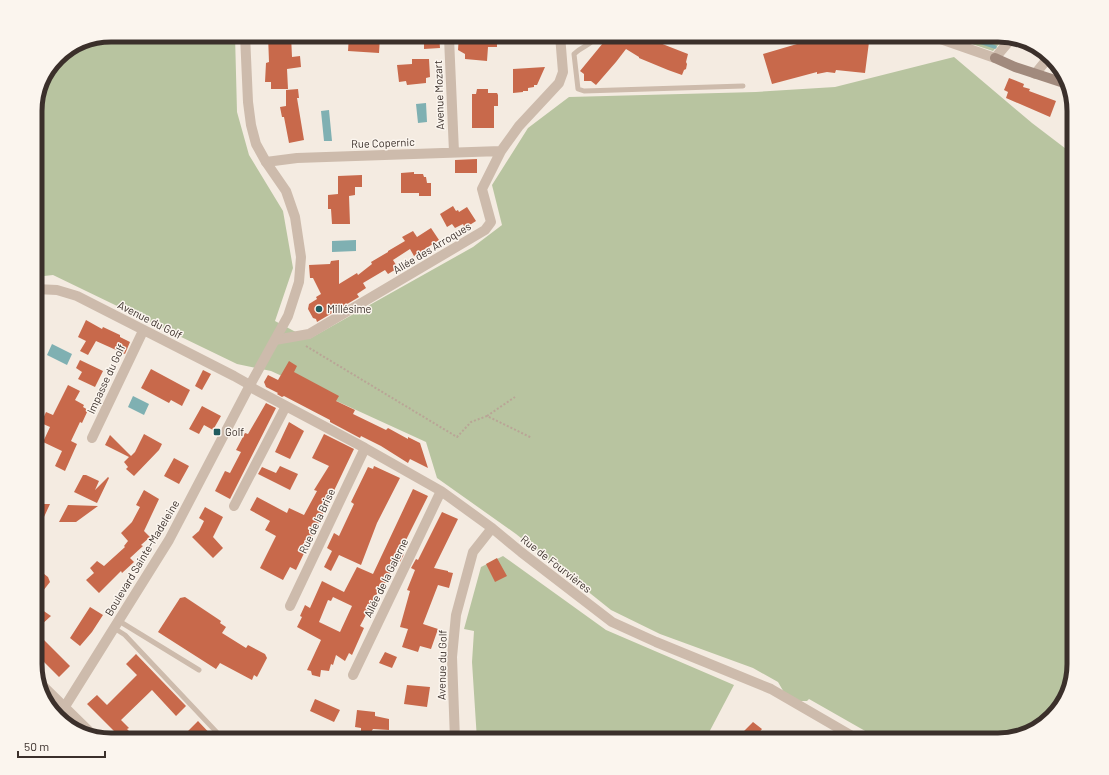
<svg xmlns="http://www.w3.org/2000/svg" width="1109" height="775" font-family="Barlow,sans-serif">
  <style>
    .green { fill: #b8c4a0 }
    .water { fill: #7fb0b2 }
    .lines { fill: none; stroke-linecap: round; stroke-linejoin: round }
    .stream { stroke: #7fb0b2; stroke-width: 3.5 }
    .building { fill: #c8694b; fill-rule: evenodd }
    .path { stroke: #b9a596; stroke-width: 2; stroke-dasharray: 2 2; stroke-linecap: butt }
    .service { stroke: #cdbbac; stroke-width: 5 }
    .minor { stroke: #cdbbac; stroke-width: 10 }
    .tertiary { stroke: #cdbbac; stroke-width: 10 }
    .secondary { stroke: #a18a7d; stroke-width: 10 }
    .poi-dot { fill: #1f5a5e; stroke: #fbf5ee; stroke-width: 1.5 }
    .labels { text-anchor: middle; stroke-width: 3; stroke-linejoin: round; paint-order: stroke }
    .street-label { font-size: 11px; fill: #3b302b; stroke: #fbf5ee }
    .poi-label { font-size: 11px; fill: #3b302b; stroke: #fbf5ee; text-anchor: start }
    .rim { fill: none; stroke: #3b302b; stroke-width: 5 }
  </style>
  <rect width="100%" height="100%" fill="#f4ebe1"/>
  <path class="green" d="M111 35H235L237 112 249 155 283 211 293 268 275 321 309 339 473 247 502 225 492 185 528 128 569 97 756 92 835 87 954 57 1032 123 1074 155V664L1061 706 1036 730 998 740H881L809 699 807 701H799L785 694 778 682 753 668 660 634 611 610 516 534 437 478 426 442 271 371 237 364 53 275 35 277V106L57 57 82 41Z
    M945 35H971L999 44 993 51Z
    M503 556 606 630 734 685 705 740H477L472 662 474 631 464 629 481 567Z"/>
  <path class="water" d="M426 103 427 122 418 123 416 104Z
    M329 110 332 141H324L321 111Z
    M356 240V251L332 252V241Z
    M52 344 72 354 67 365 47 355Z
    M133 396 149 404 144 415 128 407Z"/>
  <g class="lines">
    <path class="stream" d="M959 35 995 47"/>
  </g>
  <path class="building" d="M268 35H291L292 57 300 56 301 67 287 69 288 89H271V82H265L266 63 269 62Z
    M349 35 380 37 379 53 348 51Z
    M424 35H439L440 48 424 49Z
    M459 35 497 36V47H488L487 61 465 59V54L458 50Z
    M605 35H657L655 41 670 47 688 54 686 62 687 64 686 69 684 70 682 75 668 70 639 58V57L626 49 616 62 596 85 591 81H584V74L580 71 603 43 600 41Z
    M814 35H833V38L869 42 865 73 836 70 835 73 827 72 817 74V72L772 84 763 54 814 39Z
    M412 59H429L430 77 426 78V83L407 85 406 81 399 82 397 65 412 64Z
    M545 67 537 85H534V87L528 88V91H523V92L513 93V69Z
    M1009 78 1024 84 1023 87 1030 89 1029 91 1056 101 1050 117 1006 98 1008 92 1004 90Z
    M298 89 299 98H297L304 140 289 143 284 117H282L280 107 286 106V90Z
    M477 89H488V93H497L498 95V106H494V128H472V94H476Z
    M477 159V173H455V160Z
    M414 172V174H423L424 177H426L427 183H431V196H419V193H401V173Z
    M362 175V187H355V195L349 196 350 224H332L331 209H328V195L338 194V176Z
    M453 206 456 211 458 210 459 212 467 207 476 221 465 228 463 224 455 228 452 224 447 227 440 214Z
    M431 228 439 240 414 256 410 249 393 260 398 268 388 274 385 270 363 283 366 288 357 294 359 297 317 322 316 319 313 318 308 309 309 304 317 299 316 297 321 294 313 278H310L309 265 330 264 331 261 339 260V284L357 273 358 275 372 264 371 262 388 252V251L405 241 402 237 413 231 417 237Z
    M86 320 102 329 103 327 120 335V337L130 342 125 354 96 341 88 355 80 351 86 341 78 337Z
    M80 360 103 371 95 387 78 379 82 372 76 368Z
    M289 361 297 366 294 372 339 396 336 401 355 410 353 414 386 430 388 428 408 439V437L420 443 428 468 410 459 408 463 381 446 361 436 360 438 330 422V420L284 396 282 397 277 394 278 393 266 387 264 382 268 375 278 380Z
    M151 369 190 390 182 406 171 400 169 403 141 388Z
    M203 370 211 374 202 390 195 386Z
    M68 385 80 391 75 400 84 405 83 407 88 410 82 423 80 422 71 441 77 444 65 471 55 466 62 451 43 442 50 427 41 423 46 412 53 415Z
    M266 403 276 408 230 499 215 491 225 471 230 473 241 452 236 450 245 433 248 434Z
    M202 406 221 416 213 430 204 425 199 434 189 429Z
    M289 422 304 431 290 459 275 452Z
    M144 434 162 444 159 450 134 476 126 469 128 467 124 462 129 457 105 445 110 435 131 456 135 452Z
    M324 434 354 449 296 570 290 567 283 580 260 568 276 536 265 530 270 521 250 510 257 497 287 513 289 508 304 515 317 491 314 490 329 466 312 458Z
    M174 458 189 466 179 484 164 476Z
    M280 466 298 474 290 490 258 474 262 467 276 473Z
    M374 466 400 478 377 523 361 565 339 555 331 571 324 567 332 551 327 548 334 533 339 536 354 504 351 502 368 467 373 469Z
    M83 475H86L99 481 95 490 108 477 109 478 97 503 74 492Z
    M413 489 428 496 400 552 404 554 400 562 396 561 383 588 381 586 360 626 364 628 352 655 349 653 345 661 336 655 333 665 331 664 329 671 321 670 320 677 312 675 311 671 307 670 321 640 297 627 302 617 300 616 305 605 310 608 322 581 344 592 357 567 373 574ZM333 597 352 606 340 632 319 622 328 600 331 601Z
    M144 490 159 499 144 531 150 537 141 545 143 546 130 558 134 562 122 573 121 571 99 593 86 580 94 573 90 568 97 561 104 566 125 547 124 546 128 541 121 533 132 522 140 507 136 505Z
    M39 504H50L38 530Z
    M68 505 98 506 76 522H59Z
    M205 507 223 517 213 537 223 548 213 558 192 537 199 531 204 521 199 518Z
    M442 512 458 519 434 568 448 571V572L453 573 449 588 438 585 423 624 438 629 431 649 420 646 418 652 402 647 408 629 400 627 410 591 407 590 415 570 411 568 416 559 418 560Z
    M497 558 507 576 495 582 486 564Z
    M35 567 48 577 50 582 35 601Z
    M185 597 221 621 220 623 226 627 222 633 246 648 248 645 265 654 267 658 257 677 254 675 252 680 220 663 216 669 158 632 180 598Z
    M35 605 51 616 41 625 35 619Z
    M90 607 103 615 92 632 80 646 70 638Z
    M43 639 70 666 59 677 35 653V647Z
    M385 652 397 657 392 668 379 663Z
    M136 654 186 706 176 716 152 690 121 720 129 728 127 729 138 740H123L87 704 97 695 107 705 137 675 126 664Z
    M407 685 430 687 427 707 404 704Z
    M315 699 340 710 334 722 310 711Z
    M357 710 375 712V716L389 719V730L373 729 371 732 361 731V728L355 727Z
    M198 721 216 740H196L188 731Z
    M753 722 762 729 754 739 744 731Z"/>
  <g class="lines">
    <path class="path" d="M983 35 987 36 988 35
      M907 36 908 35
      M306 346 457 437 471 422 487 416 532 438
      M487 416 515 397"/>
    <path class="service" d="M598 35C591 46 583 45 574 54L578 89 584 91 743 86
      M119 621 199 670
      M114 628 125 635 224 740"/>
    <path class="minor" d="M929 35 995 58 1011 39
      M449 38 454 152
      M1035 74 1049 57
      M266 162 297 158 501 151
      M35 289 57 290 77 296 234 376 250 385 254 389 365 448 441 491 492 528 521 552 612 622 656 642 771 689 859 740
      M275 340 309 334 485 230 491 222 482 189 501 151 519 126 559 83 563 72 560 35
      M92 438 143 331
      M234 506 286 406
      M290 606 365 448
      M353 675 441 491
      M39 682 92 734
      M455 740 452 657 456 615 473 552 492 528"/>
    <path class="tertiary" d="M59 716 169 540 250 385 288 316 299 282 301 257 295 217 286 191 266 162 256 144 251 125 248 102 245 35"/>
    <path class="secondary" d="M995 58 1015 67 1067 84"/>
  </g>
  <g class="poi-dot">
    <circle cx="319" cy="309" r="4"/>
    <rect x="213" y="428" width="8" height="8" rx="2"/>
  </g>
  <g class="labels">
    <g class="street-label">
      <text transform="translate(439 95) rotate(-92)" y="4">Avenue Mozart</text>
      <text transform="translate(383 143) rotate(-2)" y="4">Rue Copernic</text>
      <text transform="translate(432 248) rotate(-31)" y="4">Allée des Arroques</text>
      <text transform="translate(150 320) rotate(27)" y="4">Avenue du Golf</text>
      <text transform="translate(106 379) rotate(-65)" y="4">Impasse du Golf</text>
      <text transform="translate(317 521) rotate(-65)" y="4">Rue de la Brise</text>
      <text transform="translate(142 558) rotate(-59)" y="4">Boulevard Sainte-Madeleine</text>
      <text transform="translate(556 564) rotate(38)" y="4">Rue de Fourvières</text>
      <text transform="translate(386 578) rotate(-64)" y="4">Allée de la Galerne</text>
      <text transform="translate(442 665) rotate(-89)" y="4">Avenue du Golf</text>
    </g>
    <g class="poi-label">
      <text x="327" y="313">Millésime</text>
      <text x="225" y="436">Golf</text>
    </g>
  </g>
  <path d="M0 0H1109V775H0ZM111 42H998A69 69 0 0 1 1067 111V664A69 69 0 0 1 998 733H111A69 69 0 0 1 42 664V111A69 69 0 0 1 111 42Z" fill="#fbf5ee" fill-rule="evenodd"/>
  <path class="rim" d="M111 42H998A69 69 0 0 1 1067 111V664A69 69 0 0 1 998 733H111A69 69 0 0 1 42 664V111A69 69 0 0 1 111 42Z"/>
  <path d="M18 751v6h87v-6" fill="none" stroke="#3b302b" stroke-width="2"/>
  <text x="24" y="751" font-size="12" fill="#3b302b" stroke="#fbf5ee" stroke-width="3" paint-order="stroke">50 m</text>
</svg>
